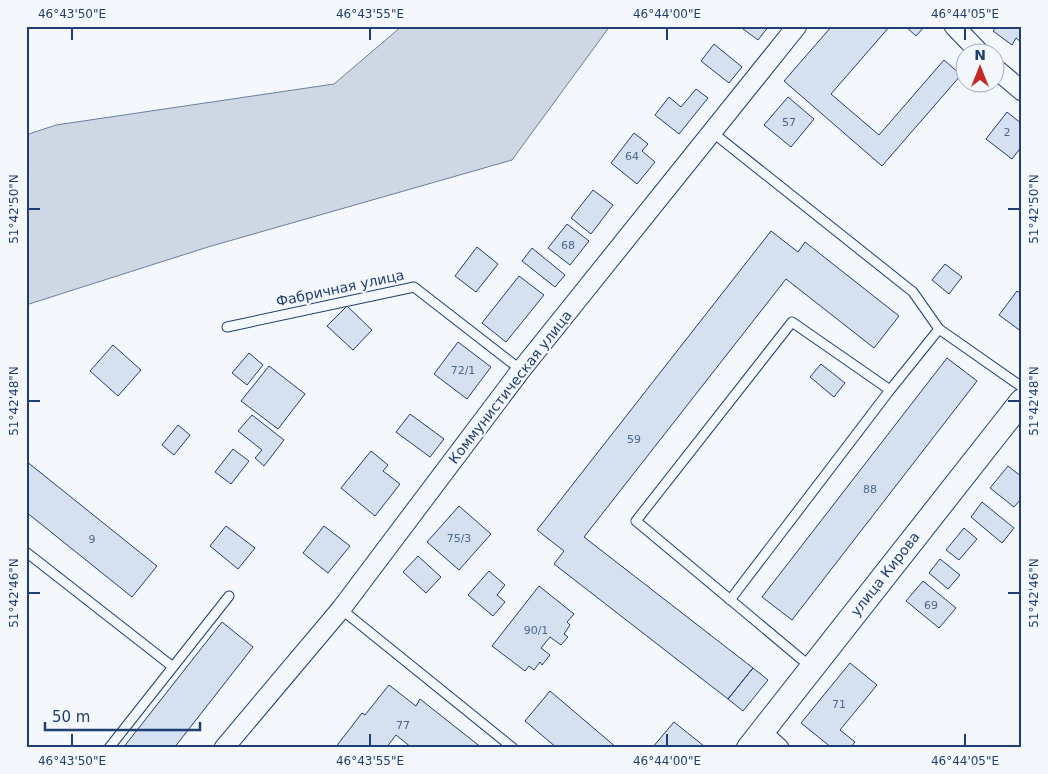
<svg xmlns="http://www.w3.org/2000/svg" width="1048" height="774" font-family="'DejaVu Sans',sans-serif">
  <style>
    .water { fill: #cfd7e4; stroke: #687fa3 }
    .building { fill: #d5e0f0; stroke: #1d3f73 }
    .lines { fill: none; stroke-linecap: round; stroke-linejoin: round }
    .service-casing { stroke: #1d3f73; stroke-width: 11 }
    .minor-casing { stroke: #1d3f73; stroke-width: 21 }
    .tertiary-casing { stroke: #1d3f73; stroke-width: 26 }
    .service { stroke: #f4f7fb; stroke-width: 9 }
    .minor { stroke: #f4f7fb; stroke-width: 19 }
    .tertiary { stroke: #f4f7fb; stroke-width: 24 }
    .ticks { fill: none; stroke: #1d3f73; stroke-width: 2 }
    .labels { text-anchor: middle; stroke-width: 4; stroke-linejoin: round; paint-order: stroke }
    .number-label { font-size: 11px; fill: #4b6792 }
    .street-label { font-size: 14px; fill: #1d3f73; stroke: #f4f7fb }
    .neatline { fill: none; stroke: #1d3f73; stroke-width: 2 }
    .ticks-label { font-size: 12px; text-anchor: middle; fill: #1d3f73 }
  </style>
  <rect width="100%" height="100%" fill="#f4f7fb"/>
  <path class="water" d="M402 26H610L512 160 208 247 26 305V135L56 125 334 84Z"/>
  <path class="building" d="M745 26H769L758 40 743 29Z
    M832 26H890L831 94 879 135 944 60 961 75 882 166 784 81Z
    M905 26H925L916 36Z
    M997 26H1022V43L1016 38 1012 45 993 31Z
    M714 44 742 67 729 83 701 61Z
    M696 89 708 98 679 134 655 115 669 97 681 107Z
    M788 97 814 119 791 147 764 125Z
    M1007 112 1022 124V146L1012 159 986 139Z
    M634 133 648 144 642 151 655 162 637 184 611 163Z
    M593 190 613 205 591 234 571 218Z
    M567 224 589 241 570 265 548 248Z
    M771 231 798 252 805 242 899 316 874 348 786 279 584 537 753 668 728 699 554 564 564 551 537 530Z
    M477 247 498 264 476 292 455 276Z
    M532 248 565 275 555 287 522 261Z
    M945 264 962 277 949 294 932 280Z
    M519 276 544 295 506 342 482 323Z
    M1017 291 1022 294V332L999 315Z
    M347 306 372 330 353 350 327 326Z
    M458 342 491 367 467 399 434 374Z
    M113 345 141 370 118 396 90 371Z
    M249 353 263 365 247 385 232 373Z
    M947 358 977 381 792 620 762 597Z
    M821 364 845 383 834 397 810 377Z
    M269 366 305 394 278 429 241 401Z
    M410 414 444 439 430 457 396 432Z
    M252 415 284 440 264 466 255 458 262 450 238 431Z
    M178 425 190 435 174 455 162 445Z
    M233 449 249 461 231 484 215 472Z
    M371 451 388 465 383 471 400 484 375 516 341 488Z
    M26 461 157 566 132 597 26 512Z
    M1008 466 1022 477V498L1014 507 990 488Z
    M982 502 1014 528 1002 543 971 517Z
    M459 506 491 534 459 570 427 542Z
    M226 526 255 548 238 569 210 546Z
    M324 526 350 546 328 573 303 553Z
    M964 528 977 539 959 560 946 550Z
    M418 556 441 577 426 593 403 572Z
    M940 559 960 575 948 589 929 573Z
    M489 571 505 585 497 595 505 602 493 616 468 595Z
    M923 581 956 608 939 628 906 601Z
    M539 586 574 614 567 622 570 625 564 634 568 637 561 645 550 637 541 648 550 655 542 665 540 662 534 670 529 666 525 671 492 646Z
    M222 622 253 647 174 748H123Z
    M850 663 877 685 840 730 855 742 850 748H832L801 723Z
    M753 668 768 680 743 711 728 699Z
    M389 685 416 706 420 699 482 748H412L396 735 386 748H335L362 713 365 715Z
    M550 691 617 748H557L525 721Z
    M674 722 704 746 703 748H652Z"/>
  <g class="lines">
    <g class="service-casing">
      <path id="service" d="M712 132 913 292 939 329
        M227 327 414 287 521 370
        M26 552 173 667
        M730 600 890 390
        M341 609 513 748
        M812 668 636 521 792 322 890 390 939 329 1022 387
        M109 748 229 596"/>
    </g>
    <g class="minor-casing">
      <path id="minor" d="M954 26 979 52
        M996 69 1022 91
        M761 732 779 748
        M224 748 341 609 521 370 797 26"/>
    </g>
    <g class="tertiary-casing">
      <path id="tertiary" d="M749 748 1022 401"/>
    </g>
    <use href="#service" class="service"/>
    <use href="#minor" class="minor"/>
    <use href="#tertiary" class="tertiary"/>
  </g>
  <path class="ticks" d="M72 28V40M370 28V40M667 28V40M965 28V40M28 209H40M1008 209H1020M28 401H40M1008 401H1020M28 593H40M1008 593H1020M72 734V746M370 734V746M667 734V746M965 734V746"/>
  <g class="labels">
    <g class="number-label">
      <text x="789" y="126">57</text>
      <text x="1007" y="136">2</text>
      <text x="632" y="160">64</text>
      <text x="568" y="249">68</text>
      <text x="463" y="374">72/1</text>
      <text x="634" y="443">59</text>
      <text x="870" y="493">88</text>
      <text x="459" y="542">75/3</text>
      <text x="92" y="543">9</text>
      <text x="931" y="609">69</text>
      <text x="536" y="634">90/1</text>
      <text x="839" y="708">71</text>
      <text x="403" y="729">77</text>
    </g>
    <g class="street-label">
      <text transform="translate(340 288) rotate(-12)" y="5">Фабричная улица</text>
      <text transform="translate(510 387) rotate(-52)" y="5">Коммунистическая улица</text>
      <text transform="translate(885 574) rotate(-52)" y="5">улица Кирова</text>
    </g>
  </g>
  <rect width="1048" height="774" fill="none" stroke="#f4f7fb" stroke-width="55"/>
  <g transform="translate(980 68)"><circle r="24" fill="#f4f7fb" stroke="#9eadc5"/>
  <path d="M0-4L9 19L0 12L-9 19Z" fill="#c62828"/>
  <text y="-8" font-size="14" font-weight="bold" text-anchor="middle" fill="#1d3f73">N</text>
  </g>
  <path d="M45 722v8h155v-8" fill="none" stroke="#1d3f73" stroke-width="2.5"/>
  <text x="52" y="722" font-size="15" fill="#1d3f73" stroke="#f4f7fb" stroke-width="4" paint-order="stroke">50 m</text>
  <rect x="28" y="28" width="992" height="718" class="neatline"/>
  <g class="ticks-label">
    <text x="72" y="18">46°43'50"E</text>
    <text x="370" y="18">46°43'55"E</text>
    <text x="667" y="18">46°44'00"E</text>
    <text x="965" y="18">46°44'05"E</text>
    <text transform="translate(14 209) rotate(-90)" y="4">51°42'50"N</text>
    <text transform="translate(1034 209) rotate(-90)" y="4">51°42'50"N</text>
    <text transform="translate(14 401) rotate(-90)" y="4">51°42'48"N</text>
    <text transform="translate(1034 401) rotate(-90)" y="4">51°42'48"N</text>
    <text transform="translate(14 593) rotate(-90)" y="4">51°42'46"N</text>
    <text transform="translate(1034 593) rotate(-90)" y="4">51°42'46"N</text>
    <text x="72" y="765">46°43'50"E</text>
    <text x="370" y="765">46°43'55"E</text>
    <text x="667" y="765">46°44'00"E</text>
    <text x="965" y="765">46°44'05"E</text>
  </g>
</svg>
